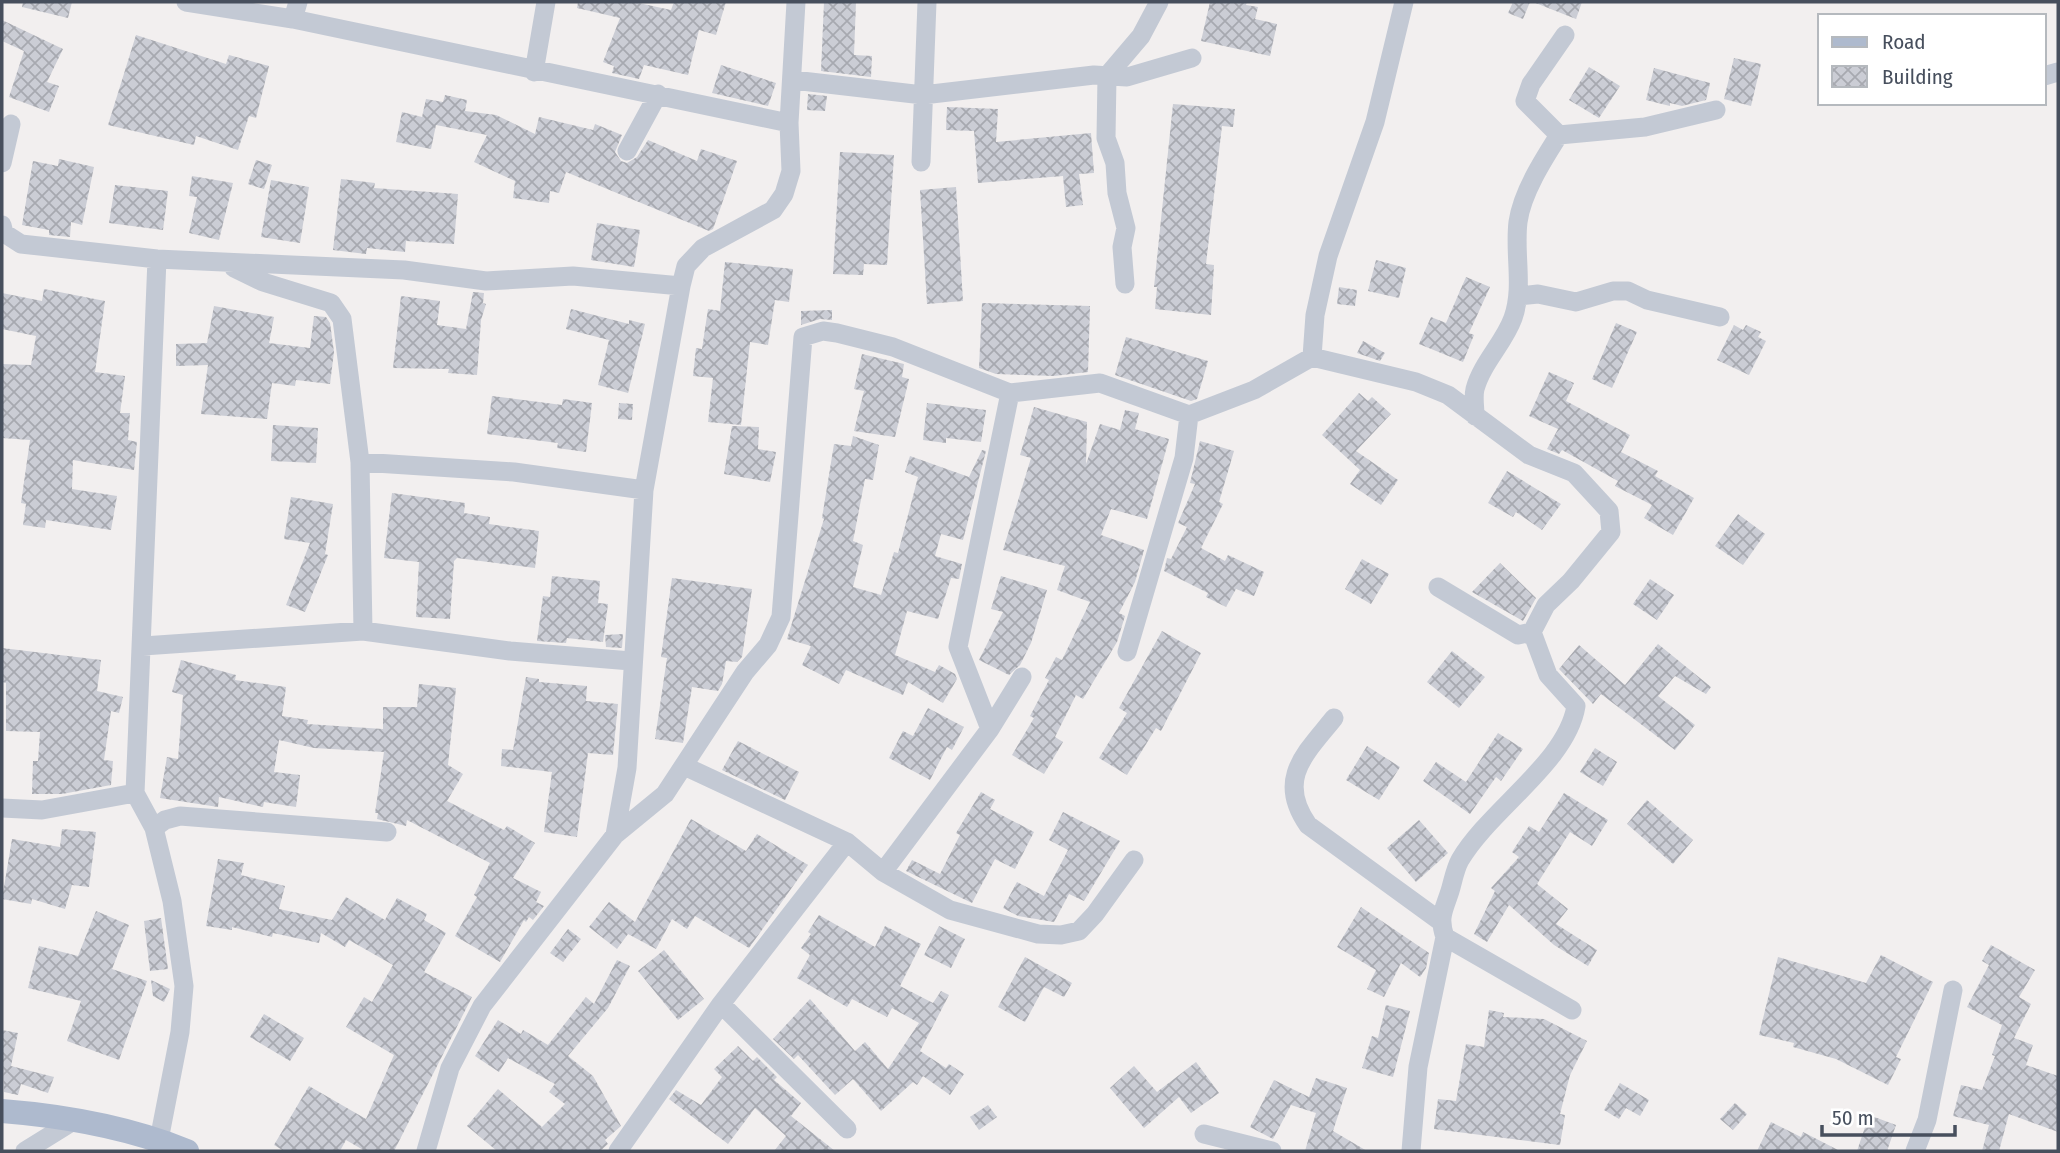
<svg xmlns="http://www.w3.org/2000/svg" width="2060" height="1153" font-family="'Fira Sans Condensed',sans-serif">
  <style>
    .building { fill: url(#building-cross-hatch) }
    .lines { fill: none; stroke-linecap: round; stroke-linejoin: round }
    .minor { stroke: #c3c9d4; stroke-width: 19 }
    .major { stroke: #aebace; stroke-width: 24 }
  </style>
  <defs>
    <pattern id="building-cross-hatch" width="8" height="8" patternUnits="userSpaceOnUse" patternTransform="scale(1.75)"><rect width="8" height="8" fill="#cbcdd5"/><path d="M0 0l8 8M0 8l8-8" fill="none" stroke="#a7a9b0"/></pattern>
  </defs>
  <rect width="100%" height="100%" fill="#f2efef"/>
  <path class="building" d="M23 2H72L68 18 22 7Z
    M578 2H634L671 10 674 2H726L716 35 699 30 688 75 644 65 639 79 612 73 614 66 603 62 620 18 577 8Z
    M824 2H856L854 55 872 56 871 77 821 71Z
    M1210 2H1247L1246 5 1258 7 1255 19 1277 24 1270 56 1201 41Z
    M1513 2H1530L1523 19 1508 13Z
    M1533 2H1582L1576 19Z
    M2 20 63 49 47 82 59 86 49 112 9 97 24 51 2 41Z
    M136 35 226 64 229 55 269 66 256 118 249 116 238 150 196 136 194 145 108 125Z
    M1734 58 1761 64 1751 106 1724 99Z
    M721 65 776 83 768 106 712 93Z
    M1589 67 1620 86 1599 118 1569 100Z
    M1654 68 1710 83 1706 100 1682 106 1670 103V106L1646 100Z
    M808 94 827 96 825 111 807 110Z
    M445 95 467 100 465 111 496 115 535 134 539 117 593 130 595 124 622 135 615 152 621 161 627 163 637 157 648 140 697 161 701 149 737 161 713 229 709 231 566 172 559 193 550 191 549 203 513 198 515 181 474 162 487 135 436 125 431 149 396 142 402 112 422 117 426 99 443 102Z
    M1173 104 1235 109 1233 127 1222 126 1206 264 1214 265 1211 315 1155 309 1157 287H1154Z
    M947 107 998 109 996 142 1091 133 1094 173 1079 174 1083 205 1066 207 1063 176 978 183 974 131 946 130Z
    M840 152 894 155 887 265 864 264 863 275 833 274Z
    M59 159 94 167 82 225 71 222 70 237 49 235V230L22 225 33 161 58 166Z
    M256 160 272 165 264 189 248 184Z
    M192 176 233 183 219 240 189 233 197 197 189 196Z
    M341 179 375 183 374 188 458 194 454 244 406 241 405 252 367 248 366 254 333 250Z
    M271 180 309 187 300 243 261 237Z
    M115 185 168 191 163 230 109 223Z
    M956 187 963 301 927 304 920 190Z
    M597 223 640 230 634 267 591 260Z
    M1376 260 1406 268 1399 298 1368 291Z
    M725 262 793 269 789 302 775 300 768 345 750 342 741 425 708 422 713 378 693 376 696 348 702 349 708 309 720 311Z
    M1466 277 1490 287 1469 333 1474 335 1463 362 1419 344 1431 317 1446 323Z
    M1339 287 1357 290 1355 306 1337 304Z
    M44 289 105 301 95 372 125 376 120 413H130L128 440 137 442 134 470 73 460 72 489 117 496 111 530 46 520 45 528 23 525 26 504 21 503 30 440 2 438V364L31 365 36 336 2 329V293L42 301Z
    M473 292 484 293 483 303 486 304 481 320 477 375 448 373 449 369 393 368 401 296 440 301 437 325 466 329Z
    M982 303 1090 306 1088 372 1054 376 996 374 979 368Z
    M214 306 274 317 269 343 310 348 314 316 326 317 330 323 334 352 330 384 296 380 295 386 272 383 267 419 201 414 208 365 176 366V344L207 343Z
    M571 309 629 324V320L645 324 628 393 598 385 609 340 566 329Z
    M832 310V320L820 319 801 325V311Z
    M1616 323 1637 332 1612 388 1592 379Z
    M1734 325 1743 330 1746 325 1761 332 1758 337 1766 341 1749 375 1717 360Z
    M1126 337 1208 361 1197 399 1191 401 1115 375Z
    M1363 341 1385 353 1380 361 1357 353Z
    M862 354 904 364 902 377 909 379 895 437 854 431 864 391 854 389Z
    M1549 372 1574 383 1566 401 1630 435 1621 452 1658 471 1655 476 1694 498 1673 535 1644 518 1652 505 1615 486 1618 481 1562 450 1559 454 1547 449 1558 429 1529 416Z
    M1359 393 1368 401 1372 397 1391 414 1356 451 1398 480 1381 505 1350 484 1360 470 1322 435Z
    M492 396 562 405 563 399 592 403 586 452 557 448 558 443 487 434Z
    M619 403 633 404 632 420 618 419Z
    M927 403 986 410 981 442 946 438V443L923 440Z
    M1034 407 1087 422 1086 464 1100 424 1120 430 1125 410 1139 413 1135 429 1169 439 1147 519 1111 509 1101 535 1144 550 1135 582 1119 613 1125 616 1117 642 1083 699 1076 695 1055 737 1063 742 1044 774 1012 755 1034 718 1030 716 1049 680 1045 678 1056 657 1062 660 1090 602 1057 590 1065 566 1003 550 1031 458 1020 455Z
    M273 425 318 428 316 463 271 461Z
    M732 426 759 427 758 449 776 452 770 482 724 474Z
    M853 436 879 445 873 480 865 479 853 541 863 545 853 587 881 595 894 552 898 553 918 477 905 472 910 456 969 477 982 450 986 451 963 540 941 534 935 556 962 564 959 579 951 578 938 619 907 611 895 655 935 672 939 665 955 674 957 679 943 703 908 682 903 695 846 670 839 684 802 665 811 646 787 639 824 519 822 518 834 444 851 446Z
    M1200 441 1234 451 1219 502 1223 504 1201 548 1225 561 1228 555 1264 572 1254 596 1236 589 1226 607 1206 597 1208 593 1164 571 1167 558 1171 559 1187 527 1178 523 1195 484 1190 483Z
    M1507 471 1561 504 1542 530 1516 512 1513 517 1488 503Z
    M392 493 465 503 464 513 490 517 489 524 539 531 535 568 457 558 454 561 450 619 416 617 419 562 384 558Z
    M291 497 333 504 325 554 328 555 305 612 286 605 310 543 284 539Z
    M1738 514 1765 534 1743 565 1715 546Z
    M1362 559 1389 574 1371 604 1345 589Z
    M1500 563 1536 598 1523 621 1472 592Z
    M552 576 600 581 598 603 608 604 603 642 567 638 566 643 537 641 543 596 550 597Z
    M1001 576 1047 590 1031 643 1020 665 1009 675 979 660 1003 612 991 609Z
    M672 578 752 589 742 657 737 662 726 661 722 684 718 691 692 687 683 743 655 739 667 658 661 657Z
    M1650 579 1674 595 1657 620 1633 604Z
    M1162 631 1201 653 1161 731 1156 728 1127 775 1099 758 1127 713 1119 708Z
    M623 634 622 648 606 647 605 635Z
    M1658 644 1711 687 1706 694 1675 676 1658 696 1695 725 1675 750 1601 694 1593 704 1559 669 1579 645 1625 685Z
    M2 648 101 660 97 691 123 697 119 713 111 711 104 760 113 761 111 785 62 794H32L33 761H38L40 732 6 731V683L2 682Z
    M1452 651 1485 677 1459 708 1427 682Z
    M181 660 236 675 235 680 286 687 282 716 308 720 307 724 383 729V707H417L419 684 456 688 448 765 463 774 447 801 504 830 507 826 535 843 513 878 541 892 536 902 544 906 533 920 529 917 526 922 524 920 500 962 455 936 477 897 474 895 490 863 407 820 406 826 377 819 378 813H375L384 752 314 748 279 740 274 772 300 775 296 807 264 802 263 807 219 797 218 807 160 798 167 757 178 759 183 695 172 692Z
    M526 677 539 679V682L587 686 586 701 618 704 613 755 588 753 577 837 544 832 552 772 501 766 502 749 513 750Z
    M928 708 964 727 952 750 947 747 930 780 889 758 903 731 913 736Z
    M1498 733 1523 749 1501 781 1496 777 1470 814 1423 781 1436 762 1466 782Z
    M738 741 799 772 785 800 722 770Z
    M1367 746 1400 767 1379 800 1346 780Z
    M1595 748 1617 762 1603 786 1580 772Z
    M981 792 995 800 990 809 1034 832 1015 869 995 859 972 903 906 871 912 860 940 874 960 835 956 833Z
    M1564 793 1608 820 1592 846 1570 832 1537 884 1568 909 1556 924 1597 950 1588 966 1554 945 1509 905 1487 942 1474 934 1495 891 1491 888 1519 857 1512 852 1529 826 1539 832Z
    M1647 800 1693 840 1673 864 1627 824Z
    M1063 812 1120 841 1084 901 1069 894 1054 922 1018 916 1003 908 1017 882 1044 896 1068 850 1049 840Z
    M691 819 746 851 757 834 808 865 749 948 695 916 687 929 672 919 656 949 628 934 617 949 589 927 609 902 635 922Z
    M1419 820 1448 853 1416 882 1387 848Z
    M62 829 96 832 89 887 72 885 65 909 32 899 31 904 2 899 12 839 60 847Z
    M218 859 244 863 241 875 285 886 279 909 332 920 346 897 385 920 397 898 427 914 424 920 446 933 424 972 472 997 394 1151H365L346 1140 340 1151H284L274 1145 309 1086 366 1119 394 1055 346 1027 364 997 372 1002 393 965 349 940 345 947 321 933 319 943 273 933 272 937 232 927V930L206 926Z
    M1361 907 1429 953 1426 968 1420 977 1401 963 1384 997 1367 989 1376 970 1337 947Z
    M96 911 129 925 112 969 147 981 119 1060 67 1041 81 1001 28 988 39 946 78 956Z
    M819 915 875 947 885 926 921 944 900 986 933 1003 941 991 949 995 920 1051 946 1068 949 1064 964 1074 950 1095 923 1076 917 1085 913 1082 881 1111 853 1079 835 1095 798 1055 794 1059 773 1039 810 999 855 1051 865 1042 888 1069 919 1023 892 1008 887 1017 852 999 847 1007 797 978 810 955 801 948 811 934 808 932Z
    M161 918 168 969 150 971 144 921Z
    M939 926 965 939 951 968 924 955Z
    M568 929 581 939 563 962 550 953Z
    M1991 945 2035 970 2019 997 2031 1004 2014 1038 2033 1045 2026 1065 2058 1076V1132L2009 1114 1999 1151H1982L1989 1125 1953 1116 1961 1085 1982 1090 1995 1056 1992 1055 2002 1025 1967 1007 1989 965 1982 961Z
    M664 950 704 999 678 1020 638 971Z
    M1881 955 1933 982 1896 1057 1901 1059 1888 1085 1836 1059 1793 1047 1794 1043 1759 1035 1778 957 1866 983Z
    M1025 957 1072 983 1064 997 1044 987 1025 1022 998 1007Z
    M617 960 630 966 608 1008 568 1056 593 1076 621 1126 605 1140 608 1144 600 1151H497L467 1126 498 1089 542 1127 565 1104 549 1092 555 1084 508 1058 499 1072 475 1056 498 1020 521 1034 523 1030 548 1045 586 997 594 1004Z
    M151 980 170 989 164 1002 153 996Z
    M1386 1005 1410 1011 1393 1077 1362 1068 1372 1036 1378 1038Z
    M1489 1010 1504 1013 1503 1017 1544 1019 1587 1041 1570 1075 1560 1114 1565 1115 1560 1145 1434 1129 1438 1099 1456 1101 1466 1044 1484 1047Z
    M264 1014 304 1038 290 1061 250 1037Z
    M2 1030 18 1033 11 1066 54 1077 48 1093 21 1084 18 1095 4 1092Z
    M738 1046 753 1061 757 1057 777 1077 774 1080 801 1103 791 1116 835 1151H774L786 1136 755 1108 728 1144 669 1099 676 1090 701 1105 722 1077 714 1069Z
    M1196 1062 1219 1093 1191 1113 1179 1097 1144 1128 1110 1088 1134 1066 1157 1092Z
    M1316 1078 1347 1088 1333 1131 1367 1151H1305L1316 1113 1291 1105 1273 1139 1250 1127 1274 1080 1309 1097Z
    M1620 1083 1649 1100 1640 1116 1626 1108 1619 1119 1604 1110Z
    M1735 1103 1747 1114 1733 1130 1720 1119Z
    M988 1105 997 1117 979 1130 970 1117Z
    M1869 1115 1896 1125 1887 1151H1857Z
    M1771 1122 1801 1137 1803 1132 1840 1151H1757Z"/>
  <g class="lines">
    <path class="minor" d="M186 2 293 19 789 123
      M293 19 298 2
      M534 72 546 2
      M2044 76 2058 72
      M793 80 923 95 1094 75 1127 77 1192 58
      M1559 135 1645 127 1716 110
      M627 151 658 94
      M921 162 927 2
      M2 163 11 124
      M2 225 4 233 21 244 157 259 404 270 486 281 573 276 681 286
      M157 259 135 793 154 828 172 901 184 986 180 1032 159 1140
      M234 268 263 282 331 303 342 319 360 462 363 631
      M1125 284 1122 247 1126 228 1117 193 1115 163 1106 138 1107 76 1141 36 1159 2
      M1520 296 1538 294 1576 302 1613 291H1628L1647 300 1720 317
      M1312 357 1416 382 1448 395 1529 455 1574 473 1609 511 1611 532 1571 581 1546 605 1532 632 1548 675 1576 706C1567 762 1490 809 1460 860 1455 869 1453 881 1450 891 1444 910 1438 917 1445 937L1418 1067 1411 1151
      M1189 415 1254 390 1312 357 1315 315 1328 256 1375 122 1404 2
      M1475 416C1475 407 1473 397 1475 389 1482 363 1504 343 1513 318 1524 287 1514 254 1518 222 1522 193 1543 160 1559 135L1525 101 1531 84 1565 35
      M360 462 514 472 644 490
      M1438 587 1518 635 1532 632
      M143 646 363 631 510 651 631 661
      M1334 718C1305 754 1276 779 1308 825L1440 921
      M990 729 958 647 1010 393
      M684 766 847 842 883 872 950 910 1038 934 1061 935 1079 931 1095 914 1134 860
      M2 808 42 810 135 793
      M154 828 165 820 180 816 387 832
      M615 835 665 794 745 672 768 645 781 617 803 337 823 331 837 333 893 347 1010 393 1100 383 1189 415 1184 458 1127 652
      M883 872 990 729 1022 677
      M1445 937 1572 1010
      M721 1004 847 1129
      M1204 1134 1272 1151
      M25 1151 75 1120
      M426 1151 450 1068 482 1006 615 835 627 768 644 490 681 286 686 266 703 248 773 210 784 194 791 171 789 123 796 2
      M618 1151 721 1004 847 842
      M1915 1151 1927 1120 1953 990"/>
    <path class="major" d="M2 1111C65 1116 128 1127 187 1151"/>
  </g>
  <rect width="2060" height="1153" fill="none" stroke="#474f5d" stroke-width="7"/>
  <rect x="1818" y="14" width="228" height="91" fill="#ffffff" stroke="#b5b9be" stroke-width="2"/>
  <rect x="1832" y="37" width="35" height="10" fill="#aebace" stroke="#b5b9be" stroke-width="2"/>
  <text x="1882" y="49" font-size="21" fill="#474f5d">Road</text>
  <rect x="1832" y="66" width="35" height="21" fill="url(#building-cross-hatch)" stroke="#b5b9be" stroke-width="2"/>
  <text x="1882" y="84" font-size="21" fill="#474f5d">Building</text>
  <path d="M1822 1125v10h133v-10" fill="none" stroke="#474f5d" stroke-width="3.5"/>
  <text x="1832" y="1125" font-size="21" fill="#474f5d" stroke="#ffffff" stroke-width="5" paint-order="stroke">50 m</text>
</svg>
